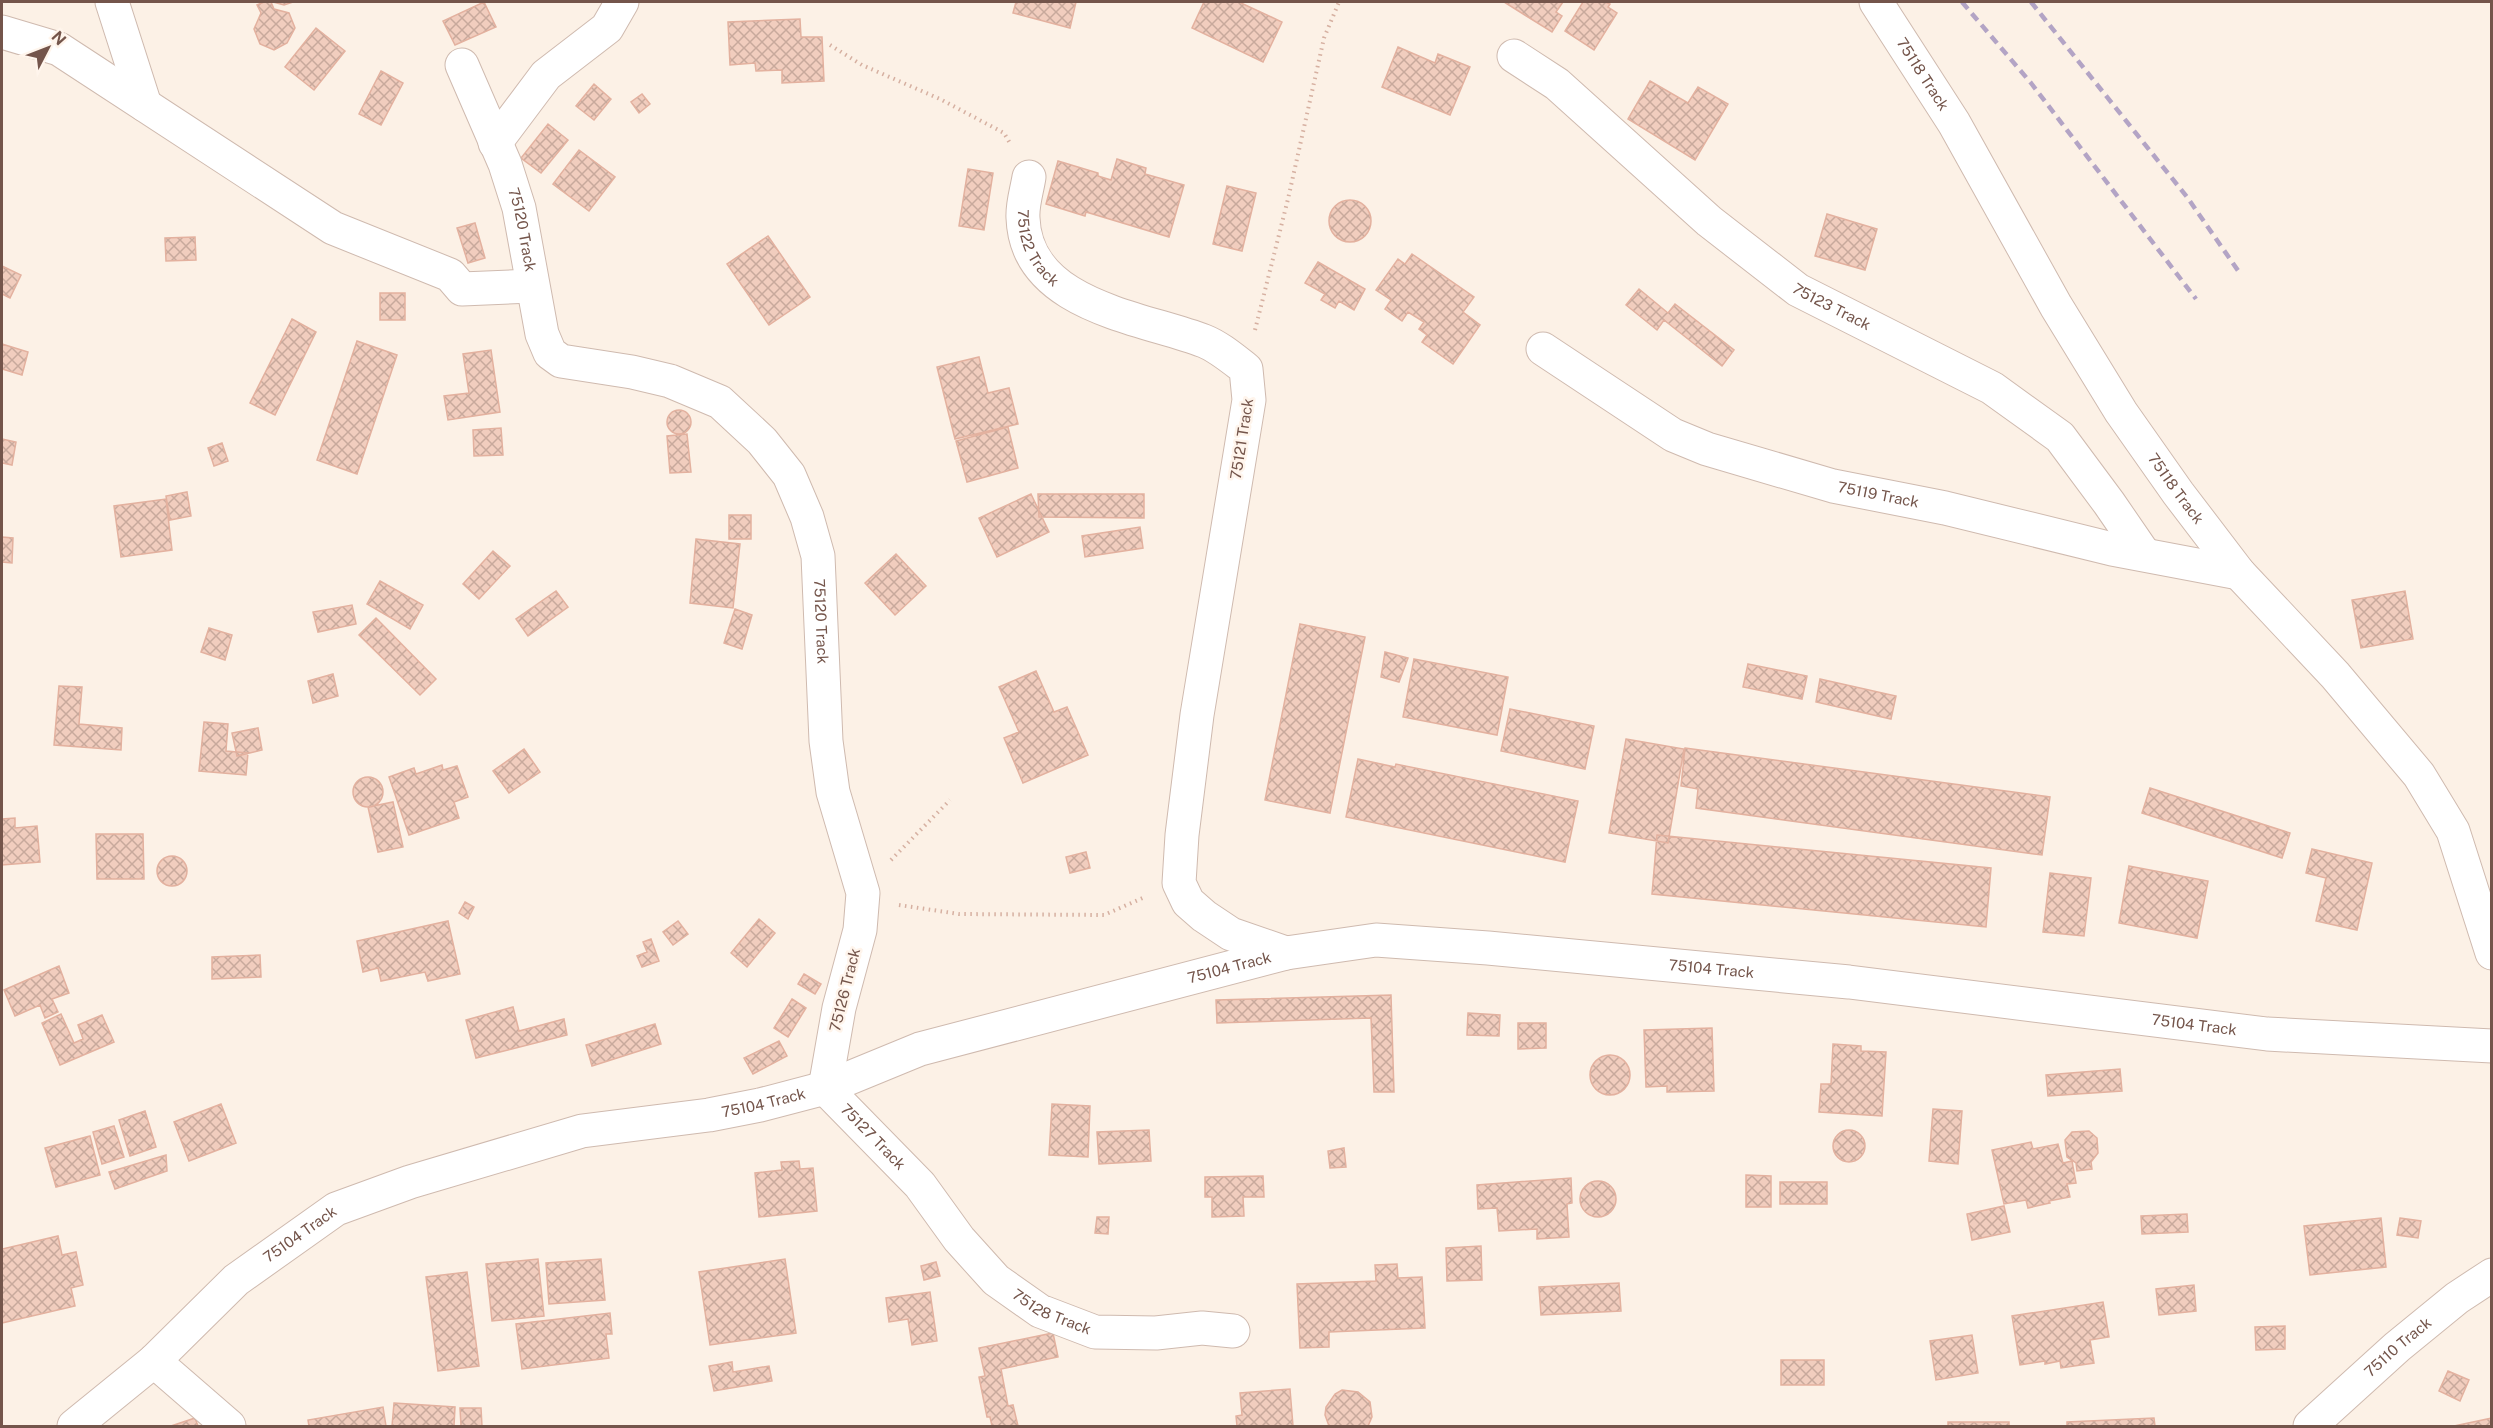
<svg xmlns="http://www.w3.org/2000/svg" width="2493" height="1428" font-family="'Public Sans',sans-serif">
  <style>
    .building { fill: url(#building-cross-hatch); stroke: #e3b19f; stroke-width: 1.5 }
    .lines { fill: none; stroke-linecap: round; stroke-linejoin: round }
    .minor-casing { stroke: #cfbaaf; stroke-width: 35 }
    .path { stroke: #d6b0a1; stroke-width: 4; stroke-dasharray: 1.5 4.5; stroke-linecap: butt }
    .minor { stroke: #fff; stroke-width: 33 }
    .rail { stroke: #b3a4c5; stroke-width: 4.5; stroke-dasharray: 9 6; stroke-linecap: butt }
    .labels { text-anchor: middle; stroke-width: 5; stroke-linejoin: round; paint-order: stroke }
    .street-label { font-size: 15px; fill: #74554b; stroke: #fff5ec }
  </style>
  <defs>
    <pattern id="building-cross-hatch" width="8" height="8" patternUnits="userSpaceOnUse" patternTransform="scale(1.5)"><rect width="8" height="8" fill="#f1cdbe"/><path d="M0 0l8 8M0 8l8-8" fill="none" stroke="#c8a99c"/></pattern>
  </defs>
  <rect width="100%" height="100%" fill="#fcf1e6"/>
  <path class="building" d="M264 2H271L274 9 289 13 295 28 287 43 274 50 260 44 254 29 261 13 257 5Z
    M273 2H293L284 5Z
    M484 2 496 27 455 45 443 21Z
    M1016 2H1076L1070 28 1013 13Z
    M1204 2H1239L1282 22 1263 62 1192 28Z
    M1504 2H1563L1556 12 1562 16 1552 32Z
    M1583 2H1605L1610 4 1608 7 1617 13 1594 50 1565 31Z
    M800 19 801 37H822L824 81 782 83V70L756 71 755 63 730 65 728 22Z
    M316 28 345 51 314 90 285 67Z
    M1398 47 1435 63 1438 54 1470 67 1450 115 1382 87Z
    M381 71 403 83 381 125 359 114Z
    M1650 81 1688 103 1698 87 1728 104 1695 160 1628 119Z
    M594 84 611 99 594 120 576 106Z
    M642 94 650 104 639 113 631 102Z
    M548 124 568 140 541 173 521 158Z
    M579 150 615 177 589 211 553 184Z
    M1117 159 1146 168 1145 174 1184 185 1169 237 1086 212 1085 216 1046 204 1058 161 1098 173V176L1111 180Z
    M968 169 993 173 984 230 959 226Z
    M1227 186 1256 193 1242 251 1213 244Z
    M1329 221a21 21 0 1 1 42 0a21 21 0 1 1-42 0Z
    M1827 214 1877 229 1865 270 1815 256Z
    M475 223 485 258 468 263 457 228Z
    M768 236 810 297 769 325 727 264Z
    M195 237 196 260 166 261 165 238Z
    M1412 254 1474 297 1463 312 1480 325 1453 364 1422 342 1427 335 1419 329 1424 322 1408 312 1402 321 1385 309 1391 300 1376 290 1398 259 1405 264Z
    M1318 262 1365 289 1354 310 1339 301 1335 308 1321 300 1325 294 1305 283Z
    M2 266 21 275 10 298 2 294Z
    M1639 289 1668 313 1675 304 1734 350 1722 366 1664 320 1657 330 1626 305Z
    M380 293H405V320H380Z
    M292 319 316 332 275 415 250 403Z
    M357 341 397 355 357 474 317 460Z
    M2 344 28 352 22 375 2 369Z
    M491 350 500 412 448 420 444 396 469 393 463 354Z
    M979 357 988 393 1009 388 1018 424 955 439 937 367Z
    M667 422a12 12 0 1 1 24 0a12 12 0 1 1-24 0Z
    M1008 427 1018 468 967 482 956 441Z
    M501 428 503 455 474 456 473 430Z
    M687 434 691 472 670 473 667 436Z
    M2 439 16 442 12 465 2 463Z
    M222 443 228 461 214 466 208 448Z
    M187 492 191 516 170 520 166 496Z
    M1031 494 1049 532 997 557 979 518Z
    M1038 494H1144V518L1039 517Z
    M166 499 172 550 121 557 114 506Z
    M729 515H751V539H729Z
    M1140 527 1143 548 1085 557 1082 536Z
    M2 537 13 538 12 563 2 562Z
    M696 539 740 544 733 608 690 603Z
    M493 551 510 566 479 599 463 584Z
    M896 554 926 586 895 615 865 583Z
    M380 581 423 605 410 629 367 604Z
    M556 591 568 607 528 636 516 619Z
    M2405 591 2413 639 2361 648 2352 600Z
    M352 605 356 624 318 632 313 612Z
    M735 609 752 615 742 649 724 643Z
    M376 618 436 679 420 695 359 635Z
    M1300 624 1365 637 1330 813 1265 800Z
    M209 628 232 635 225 660 201 652Z
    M1385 652 1408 658 1399 682 1381 677Z
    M1414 659 1508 677 1497 735 1403 717Z
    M1748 664 1807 676 1802 699 1743 687Z
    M1036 671 1054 712 1067 707 1088 755 1023 783 1004 738 1019 732 999 687Z
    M333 674 338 696 313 703 308 681Z
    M1820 679 1896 696 1891 719 1816 702Z
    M59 686 82 687 79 724 122 728 121 750 54 745Z
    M1510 709 1594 726 1585 769 1501 751Z
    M204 722 228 724 226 751 248 753 246 775 199 771Z
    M258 728 262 750 237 756 232 733Z
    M1626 739 1684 749 1668 843 1609 833Z
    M1685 748 2050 797 2042 855 1696 808 1698 789 1681 786Z
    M524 749 540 772 509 793 493 771Z
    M1358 759 1395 767 1396 764 1578 801 1565 862 1346 817Z
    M442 765 443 770 457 766 468 797 454 802 459 818 409 835 389 777 414 768 416 774Z
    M353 792a15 15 0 1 1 30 0a15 15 0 1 1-30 0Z
    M2150 788 2290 833 2282 858 2142 813Z
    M393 802 403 847 378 852 368 807Z
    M15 818V828L37 826 40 862 2 865V819Z
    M96 834H143L144 879H97Z
    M1657 835 1991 868 1986 927 1652 894Z
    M2312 849 2372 863 2357 930 2316 921 2326 878 2306 873Z
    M1086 852 1090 868 1070 873 1066 857Z
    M157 871a15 15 0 1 1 30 0a15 15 0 1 1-30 0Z
    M2129 866 2208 881 2197 938 2119 923Z
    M2050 873 2091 878 2084 936 2043 932Z
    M465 902 474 907 468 919 459 913Z
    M759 919 775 933 747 967 731 953Z
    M448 921 460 974 428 981 425 972 381 981 378 968 363 972 357 941Z
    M678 921 688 934 673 945 663 932Z
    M651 939 659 961 642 967 637 956 647 952 643 942Z
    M260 955 261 977 212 979V957Z
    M59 966 69 993 52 999 58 1012 45 1018 40 1005 15 1016 4 990Z
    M804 974 821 984 815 994 798 984Z
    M1391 995 1394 1092H1374L1371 1018 1217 1023 1216 1000Z
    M792 999 806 1008 788 1037 774 1028Z
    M513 1007 519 1031 564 1019 567 1035 476 1058 466 1020Z
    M1468 1013 1500 1015 1499 1036 1467 1035Z
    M61 1014 74 1043 83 1039 78 1025 102 1015 114 1042 60 1065 42 1023Z
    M1518 1023H1546V1048L1518 1049Z
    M655 1024 661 1044 592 1066 586 1045Z
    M1712 1028 1714 1091 1667 1092V1086L1646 1087 1644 1030Z
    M779 1041 787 1056 753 1074 744 1058Z
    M1833 1044 1861 1046V1051L1886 1052 1882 1116 1819 1112 1821 1084H1831Z
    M1590 1075a20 20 0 1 1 40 0a20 20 0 1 1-40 0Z
    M2120 1069 2122 1091 2048 1096 2046 1075Z
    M221 1104 236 1143 189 1161 174 1122Z
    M1052 1104 1090 1106 1088 1157 1049 1155Z
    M1933 1109 1962 1111 1958 1164 1929 1161Z
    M145 1111 156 1147 130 1156 119 1120Z
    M114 1126 124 1157 102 1164 93 1132Z
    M1833 1146a16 16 0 1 1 32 0a16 16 0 1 1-32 0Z
    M1149 1130 1151 1161 1099 1164 1097 1132Z
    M2089 1131 2097 1138 2098 1153 2091 1162 2092 1169 2077 1171 2076 1163 2067 1157 2065 1140 2072 1132Z
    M90 1136 100 1175 56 1187 45 1148Z
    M2031 1142 2033 1149 2058 1144 2063 1163 2072 1161 2076 1183 2067 1184 2070 1197 2049 1201 2050 1203 2028 1208 2026 1200 2004 1204 1992 1150Z
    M1344 1148 1346 1167 1330 1168 1328 1151Z
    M166 1155 167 1171 115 1189 109 1172Z
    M799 1161 800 1169 813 1168 817 1211 759 1217 755 1173 782 1170 781 1162Z
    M1746 1175 1771 1176V1207H1746Z
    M1263 1176 1264 1197H1243L1244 1216 1212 1217V1197H1205V1177Z
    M1571 1178 1572 1203 1567 1204 1569 1237 1537 1239V1229L1499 1231 1497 1208 1478 1209 1477 1185Z
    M1580 1199a18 18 0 1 1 36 0a18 18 0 1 1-36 0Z
    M1780 1182H1827V1204H1780Z
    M2004 1206 2010 1232 1972 1240 1967 1214Z
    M2187 1214 2188 1232 2142 1234 2141 1216Z
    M1097 1217H1109L1108 1234 1095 1233Z
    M2381 1218 2386 1267 2310 1275 2304 1226Z
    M2400 1218 2421 1221 2418 1238 2397 1235Z
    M58 1236 62 1255 76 1252 83 1285 71 1288 75 1306 2 1323V1249Z
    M1481 1246 1482 1280 1447 1281 1446 1248Z
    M538 1259 544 1316 492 1321 486 1264Z
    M601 1259 605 1300 549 1304 546 1263Z
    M785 1259 796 1333 710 1345 699 1272Z
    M936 1262 940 1276 924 1280 921 1266Z
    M1397 1264 1398 1278 1422 1277 1425 1328 1329 1332V1347L1300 1348 1297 1284 1376 1281 1375 1265Z
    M467 1272 479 1366 438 1371 426 1277Z
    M1619 1283 1621 1311 1541 1315 1539 1287Z
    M2194 1285 2196 1311 2159 1315 2156 1289Z
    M930 1292 937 1341 912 1345 908 1319 889 1322 886 1298Z
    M2103 1302 2109 1337 2090 1340 2094 1363 2061 1368 2060 1361 2045 1364V1361L2020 1365 2012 1316Z
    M610 1313 612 1334H606L609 1358 522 1369 516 1324Z
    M2285 1326V1349L2256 1350 2255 1327Z
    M1053 1333 1058 1357 1001 1369 1008 1406 1013 1405 1018 1426H992L990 1417H987L979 1377 985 1376 979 1348Z
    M1972 1335 1978 1373 1936 1380 1930 1341Z
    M1781 1360H1824V1385H1781Z
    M732 1362 733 1372 769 1366 772 1381 714 1391 709 1366Z
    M2448 1371 2469 1380 2460 1401 2439 1391Z
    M1290 1389 1293 1426H1237L1236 1416 1242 1415 1240 1393Z
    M1342 1390 1358 1392 1370 1402 1372 1417 1368 1426H1329L1325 1415 1326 1407 1335 1394Z
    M394 1403 455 1407 454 1426H392Z
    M383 1407 386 1426H309L308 1420Z
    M460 1408H481L482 1426H461Z
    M195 1418 198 1426H171Z
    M2154 1418 2155 1426H2067V1422Z
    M2492 1418V1426H2454Z
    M1948 1422H2009V1426H1948Z"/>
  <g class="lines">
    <g class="minor-casing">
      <g id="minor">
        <path d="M112 2 145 105"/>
        <path id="s1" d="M1876 2 1954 123 2056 306 2121 412 2178 493 2239 573 2335 675 2419 775 2453 831 2492 953"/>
        <path d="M2 32 59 49 333 228 450 275 462 289 532 286"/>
        <path id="s2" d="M1514 56 1557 84 1709 221 1798 290 1992 388 2060 437 2109 503 2144 554"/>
        <path id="s3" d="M462 65 505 164 519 208 542 334 550 353 561 361 632 372 670 381 720 402 762 441 789 475 807 517 818 556 826 741 833 792 863 893 860 930 839 1008 825 1088 920 1185 959 1239 996 1280 1040 1311 1095 1332 1156 1333 1202 1328 1233 1331"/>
        <path d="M495 143 546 75 607 28 622 2"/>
        <path id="s4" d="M1029 177C1027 190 1022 205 1023 218 1026 306 1141 317 1204 341 1219 347 1233 359 1246 369L1249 400 1197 715 1182 835 1179 883 1188 902 1204 916 1231 934 1286 953"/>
        <path id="s5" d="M1543 349 1673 435 1707 449 1833 486 1945 508 2112 549 2239 573"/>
        <path d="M154 1361 229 1426"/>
        <path id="s6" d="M74 1426 154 1361 236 1280 336 1209 410 1182 582 1131 709 1115 760 1105 825 1088 920 1049 1286 953 1376 940 1488 948 1849 982 2267 1034 2492 1046"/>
        <path id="s7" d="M2310 1426 2397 1347 2457 1298 2492 1275"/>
      </g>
    </g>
    <path class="path" d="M830 45 862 65 940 99 1004 133 1011 145
      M1255 330 1288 199 1324 38 1339 2
      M891 860 950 800
      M899 905 959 914 1104 915 1145 897"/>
    <use href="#minor" class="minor"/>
    <path class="rail" d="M1962 2 2031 83 2196 299
      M2031 2 2187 197 2239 272"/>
  </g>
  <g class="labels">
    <g class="street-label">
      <text dy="5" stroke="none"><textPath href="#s1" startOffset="86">75118 Track</textPath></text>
      <text dy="5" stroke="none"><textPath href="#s3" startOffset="176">75120 Track</textPath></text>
      <text dy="5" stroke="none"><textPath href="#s4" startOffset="75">75122 Track</textPath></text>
      <text dy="5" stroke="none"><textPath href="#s2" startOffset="406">75123 Track</textPath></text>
      <text transform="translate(1242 439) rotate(-81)" y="5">75121 Track</text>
      <text dy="5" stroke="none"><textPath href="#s1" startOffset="572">75118 Track</textPath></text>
      <text dy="5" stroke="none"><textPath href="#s5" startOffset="370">75119 Track</textPath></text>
      <text dy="5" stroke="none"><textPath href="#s3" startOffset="734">75120 Track</textPath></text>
      <text dy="5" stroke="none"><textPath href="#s6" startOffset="1269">75104 Track</textPath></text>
      <text dy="5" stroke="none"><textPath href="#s6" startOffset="1755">75104 Track</textPath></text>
      <text transform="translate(845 990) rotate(-76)" y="5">75126 Track</text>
      <text dy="5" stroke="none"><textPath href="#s6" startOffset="2241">75104 Track</textPath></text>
      <text dy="5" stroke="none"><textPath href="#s6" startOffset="783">75104 Track</textPath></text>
      <text dy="5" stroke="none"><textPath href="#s3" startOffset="1278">75127 Track</textPath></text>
      <text dy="5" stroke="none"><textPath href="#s6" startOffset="297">75104 Track</textPath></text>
      <text dy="5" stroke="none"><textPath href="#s3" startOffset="1532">75128 Track</textPath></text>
      <text dy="5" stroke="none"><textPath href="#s7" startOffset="118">75110 Track</textPath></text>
    </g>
  </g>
  <rect width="2493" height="1428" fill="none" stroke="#74554b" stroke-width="6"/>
  <g transform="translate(48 48) rotate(48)" stroke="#fff5ec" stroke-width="4.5" paint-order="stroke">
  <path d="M0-4.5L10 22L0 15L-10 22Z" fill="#74554b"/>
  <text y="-9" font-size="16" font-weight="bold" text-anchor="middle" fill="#74554b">N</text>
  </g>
</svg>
